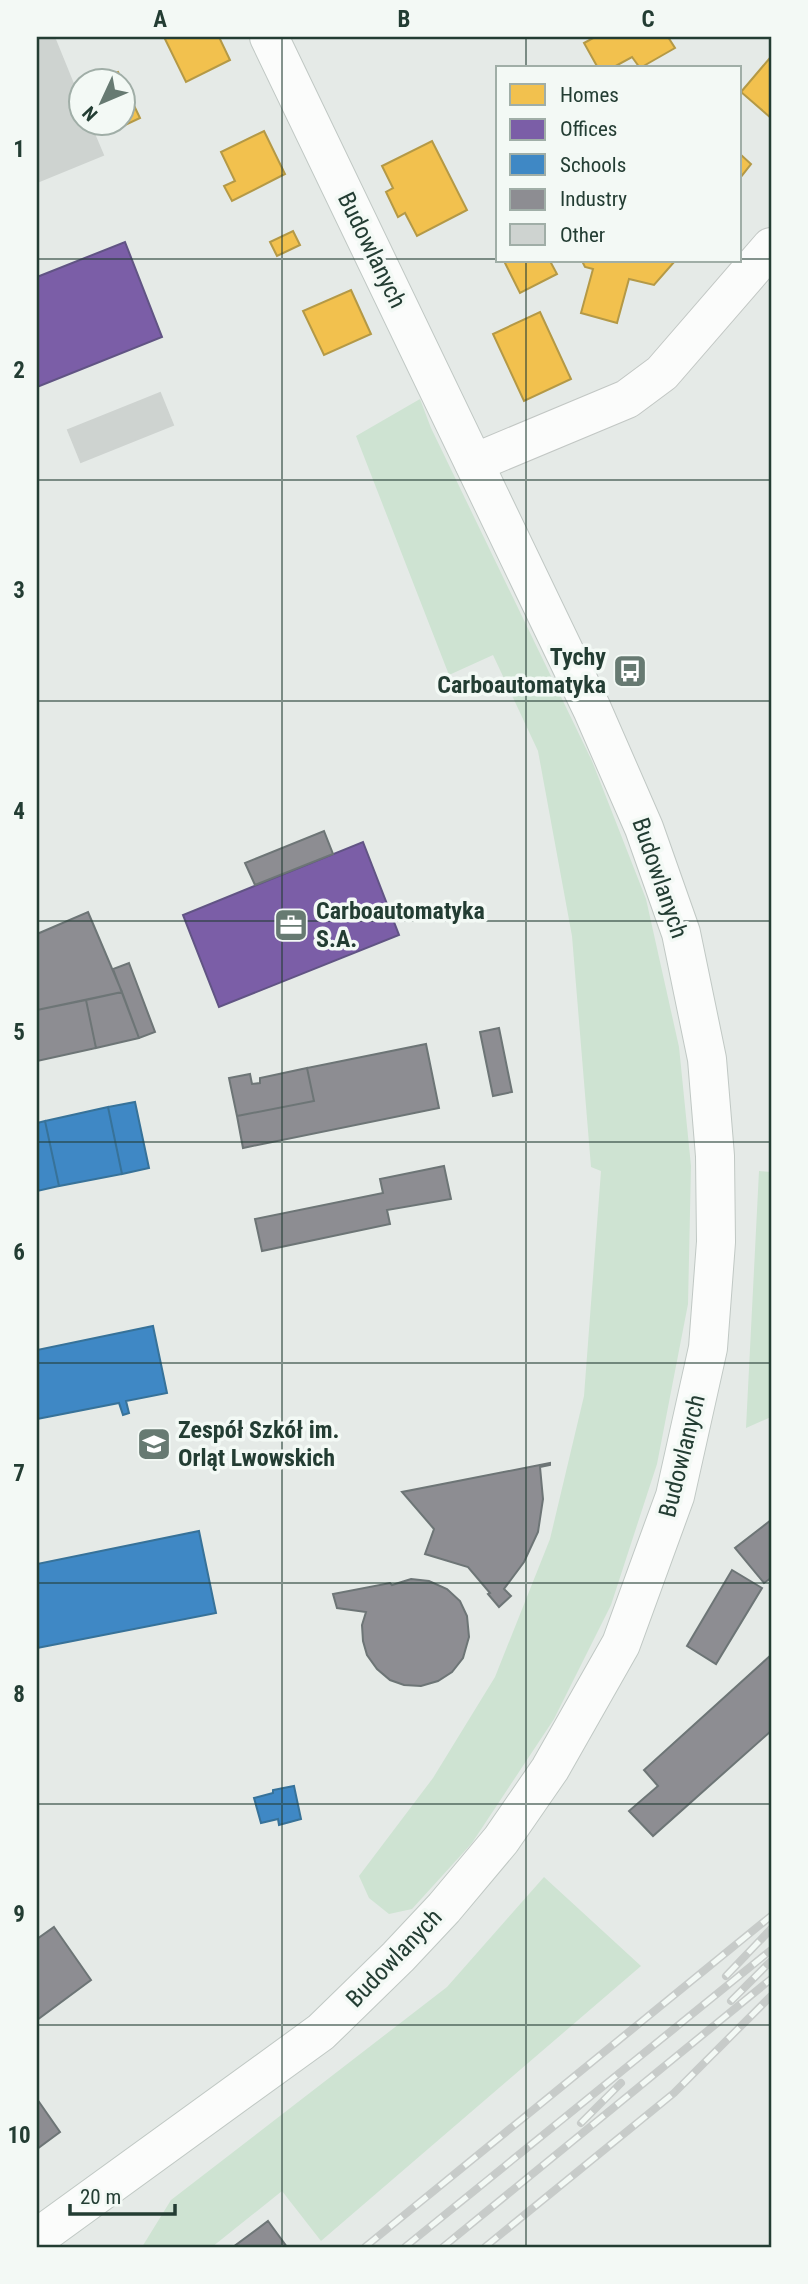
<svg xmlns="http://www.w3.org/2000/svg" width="808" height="2284" font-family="'Roboto Condensed',sans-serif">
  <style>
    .green { fill: #cee3d2 }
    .homes { fill: #f2c14e; stroke: #b49946; stroke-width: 2 }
    .offices { fill: #7b5ea7; stroke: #615484; stroke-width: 2 }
    .schools { fill: #3f88c5; stroke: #377299; stroke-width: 2 }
    .industry { fill: #8d8d92; stroke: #6d7576; stroke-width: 2 }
    .building { fill: #ced3d0; stroke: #ced3d0; stroke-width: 2 }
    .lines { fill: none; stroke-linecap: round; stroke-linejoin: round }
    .street-casing { stroke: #c2c7c4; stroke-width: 40 }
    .secondary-casing { stroke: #c0c8c4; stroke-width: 40 }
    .street { stroke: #fbfcfb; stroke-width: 38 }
    .secondary { stroke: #fbfcfb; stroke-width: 38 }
    .rail-casing { stroke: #c7cbc9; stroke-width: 8 }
    .rail { stroke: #f3f9f5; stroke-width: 5; stroke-dasharray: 16; stroke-linecap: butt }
    .grid { fill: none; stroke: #233d33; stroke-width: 2; stroke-opacity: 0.55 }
    .labels { text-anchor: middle; stroke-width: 7; stroke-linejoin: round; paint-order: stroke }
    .street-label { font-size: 24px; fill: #233d33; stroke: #f3f9f5 }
    .poi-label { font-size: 24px; font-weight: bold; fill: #233d33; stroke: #f3f9f5; text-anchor: start }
    .neatline { fill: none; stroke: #233d33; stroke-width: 2.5 }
    .grid-label { font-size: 23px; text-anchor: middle; font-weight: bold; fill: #233d33 }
  </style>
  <rect width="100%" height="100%" fill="#e5eae7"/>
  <path class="green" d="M420 399 431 428 592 761 646 899 679 1047 691 1166 688 1304 657 1464 611 1605 554 1719 472 1843 412 1909 389 1914 369 1898 359 1876 433 1778 495 1677 550 1539 584 1396 601 1171 591 1167 572 936 538 751 493 655 449 675 356 436Z
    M759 1171 771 1172V1417L746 1428Z
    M544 1877 641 1966 321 2241 282 2191 212 2247H142L171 2200 447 1987Z"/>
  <path class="homes" d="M164 37H219L230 60 186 82Z
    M595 37H668L675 48 640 68 632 57 612 68H598L584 43Z
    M769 59 771 61V118L741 92Z
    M118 72 140 118 121 127 118 122H122V80H100Z
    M264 131 285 174 232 201 224 186 235 181 221 152Z
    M432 141 467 210 417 236 405 213 398 217 386 192 393 188 382 166Z
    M740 154 751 164 740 178Z
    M293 231 300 245 277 256 270 242Z
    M504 261H550L557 274 520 293Z
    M582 261H675L654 285 629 279 617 323 581 313 593 269 585 267Z
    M351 290 371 334 324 355 303 311Z
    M540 312 571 379 524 401 493 334Z"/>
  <path class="offices" d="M125 242 162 337 37 387V277Z
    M363 842 399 935 219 1007 183 915Z"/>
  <path class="schools" d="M135 1102 149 1168 122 1174 108 1107Z
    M108 1107 122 1174 59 1186 45 1121Z
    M45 1121 59 1186 37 1191V1123Z
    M153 1326 167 1393 126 1401 129 1413 123 1415 119 1403 37 1419V1350Z
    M199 1531 216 1613 37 1648V1564Z
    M294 1786 301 1819 279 1825 278 1819 261 1823 254 1798 273 1793V1790Z"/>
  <path class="industry" d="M324 831 333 854 255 885 245 863Z
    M88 912 122 992 37 1010V934Z
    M129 963 155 1032 139 1038 113 969Z
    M122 992 139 1038 96 1048 86 1000Z
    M86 1000 96 1048 37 1061V1010Z
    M499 1028 512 1092 493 1096 480 1032Z
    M426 1044 439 1108 243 1148 237 1116 314 1101 307 1068Z
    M307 1068 314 1101 237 1116 229 1078 250 1074 252 1084 260 1083V1078Z
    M444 1166 451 1199 387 1210 390 1224 262 1251 255 1219 383 1193 380 1179Z
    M550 1463V1465L540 1467 543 1499 538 1532 524 1562 504 1589 511 1596 499 1607 488 1594 490 1593 468 1567 425 1554 434 1529 402 1492Z
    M771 1520V1578L764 1583 735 1548Z
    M732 1570 762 1588 716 1664 687 1646Z
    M411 1579 429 1581 447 1589 460 1601 467 1616 469 1637 463 1658 452 1672 438 1681 421 1686 404 1685 390 1680 377 1669 367 1655 363 1641 362 1625 366 1612 337 1608 333 1594 390 1583 392 1585Z
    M771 1655V1731L653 1836 629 1811 658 1786 644 1770Z
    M54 1927 91 1980 37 2020V1939Z
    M37 2099 60 2132 37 2149Z
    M268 2221 287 2247H233Z"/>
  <path class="building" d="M42 37H54L80 101V122H89L103 155 37 182V39Z
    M160 393 173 425 81 462 68 430Z"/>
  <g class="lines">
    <g class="street-casing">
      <path id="street" d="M474 463 627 399 662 373 771 247"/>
    </g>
    <g class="secondary-casing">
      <path id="secondary" d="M37 2238 321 2032 398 1957 444 1908 501 1840 550 1769 621 1644 675 1496 708 1348 716 1242 715 1156 707 1059 681 933 644 828 592 709 269 37"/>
    </g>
    <use href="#street" class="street"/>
    <use href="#secondary" class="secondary"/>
    <g class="rail-casing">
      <path id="rail" d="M726 1976 771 1929
        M731 2001 771 1961
        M581 2123 621 2083
        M365 2247 771 1916
        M405 2247 771 1950
        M443 2247 771 1979
        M485 2247 674 2093 771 1996"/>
    </g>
    <use href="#rail" class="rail"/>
  </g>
  <path class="grid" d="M282 37V2247M526 37V68M37 259H498M740 259H771M526 261V2247M37 480H771M37 701H771M37 921H771M37 1142H771M37 1363H771M37 1583H771M37 1804H771M37 2025H771"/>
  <defs>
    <g id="bus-square" transform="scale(1.75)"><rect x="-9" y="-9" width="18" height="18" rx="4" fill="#677a72" stroke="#f3f9f5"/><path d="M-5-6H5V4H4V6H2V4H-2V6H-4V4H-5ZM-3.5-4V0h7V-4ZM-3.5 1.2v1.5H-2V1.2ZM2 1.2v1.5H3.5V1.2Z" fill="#fff"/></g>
    <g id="office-square" transform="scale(1.75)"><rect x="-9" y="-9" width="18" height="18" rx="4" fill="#677a72" stroke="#f3f9f5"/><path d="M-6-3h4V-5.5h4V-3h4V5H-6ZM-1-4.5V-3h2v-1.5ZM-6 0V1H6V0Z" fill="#fff"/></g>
    <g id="school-square" transform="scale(1.75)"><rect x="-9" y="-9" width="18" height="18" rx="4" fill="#677a72" stroke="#f3f9f5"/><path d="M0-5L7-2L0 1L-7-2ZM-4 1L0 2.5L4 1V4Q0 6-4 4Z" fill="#fff"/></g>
  </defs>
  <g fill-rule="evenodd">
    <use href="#bus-square" x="630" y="671"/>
    <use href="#office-square" x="291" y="925"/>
    <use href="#school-square" x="154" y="1444"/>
  </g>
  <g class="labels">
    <g class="street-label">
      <text transform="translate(372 250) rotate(64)" y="8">Budowlanych</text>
      <text transform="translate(660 878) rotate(71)" y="8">Budowlanych</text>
      <text transform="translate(682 1456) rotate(-76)" y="8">Budowlanych</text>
      <text transform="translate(394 1958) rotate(-46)" y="8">Budowlanych</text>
    </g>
    <g class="poi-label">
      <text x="606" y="665" text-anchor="end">Tychy<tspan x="606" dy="28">Carboautomatyka</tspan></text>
      <text x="316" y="919">Carboautomatyka<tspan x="316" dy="28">S.A.</tspan></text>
      <text x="178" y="1438">Zespół Szkół im.<tspan x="178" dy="28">Orląt Lwowskich</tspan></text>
    </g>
  </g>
  <rect width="808" height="2284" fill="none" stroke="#f3f9f5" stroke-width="77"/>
  <rect x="496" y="66" width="245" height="196" fill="#f3f9f5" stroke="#a0aea7" stroke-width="2"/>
  <rect x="510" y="84" width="35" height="21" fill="#f2c14e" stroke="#a0aea7" stroke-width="2"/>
  <text x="560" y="102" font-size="21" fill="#233d33">Homes</text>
  <rect x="510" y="119" width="35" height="21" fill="#7b5ea7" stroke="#a0aea7" stroke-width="2"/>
  <text x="560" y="136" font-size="21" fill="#233d33">Offices</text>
  <rect x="510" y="154" width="35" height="21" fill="#3f88c5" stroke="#a0aea7" stroke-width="2"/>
  <text x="560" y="172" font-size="21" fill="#233d33">Schools</text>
  <rect x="510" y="189" width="35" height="21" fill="#8d8d92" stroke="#a0aea7" stroke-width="2"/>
  <text x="560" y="206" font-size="21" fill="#233d33">Industry</text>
  <rect x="510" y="224" width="35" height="21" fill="#ced3d0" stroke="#a0aea7" stroke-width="2"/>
  <text x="560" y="242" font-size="21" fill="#233d33">Other</text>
  <g transform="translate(102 102) rotate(226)"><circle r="33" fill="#f3f9f5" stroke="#a0aea7" stroke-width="2"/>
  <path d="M0-5L12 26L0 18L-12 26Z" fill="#677a72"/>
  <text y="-10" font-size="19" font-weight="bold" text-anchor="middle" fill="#233d33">N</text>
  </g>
  <path d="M70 2204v10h105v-10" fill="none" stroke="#233d33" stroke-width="3.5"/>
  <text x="80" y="2204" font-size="21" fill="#233d33" stroke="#f3f9f5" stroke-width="5" paint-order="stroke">20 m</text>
  <rect x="38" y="38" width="732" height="2208" class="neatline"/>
  <g class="grid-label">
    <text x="160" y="27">A</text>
    <text x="404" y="27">B</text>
    <text x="648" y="27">C</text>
    <text x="19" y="157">1</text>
    <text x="19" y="378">2</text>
    <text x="19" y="598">3</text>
    <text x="19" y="819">4</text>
    <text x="19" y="1040">5</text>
    <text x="19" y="1260">6</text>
    <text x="19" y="1481">7</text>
    <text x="19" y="1702">8</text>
    <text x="19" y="1922">9</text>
    <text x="19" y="2143">10</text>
  </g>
</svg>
